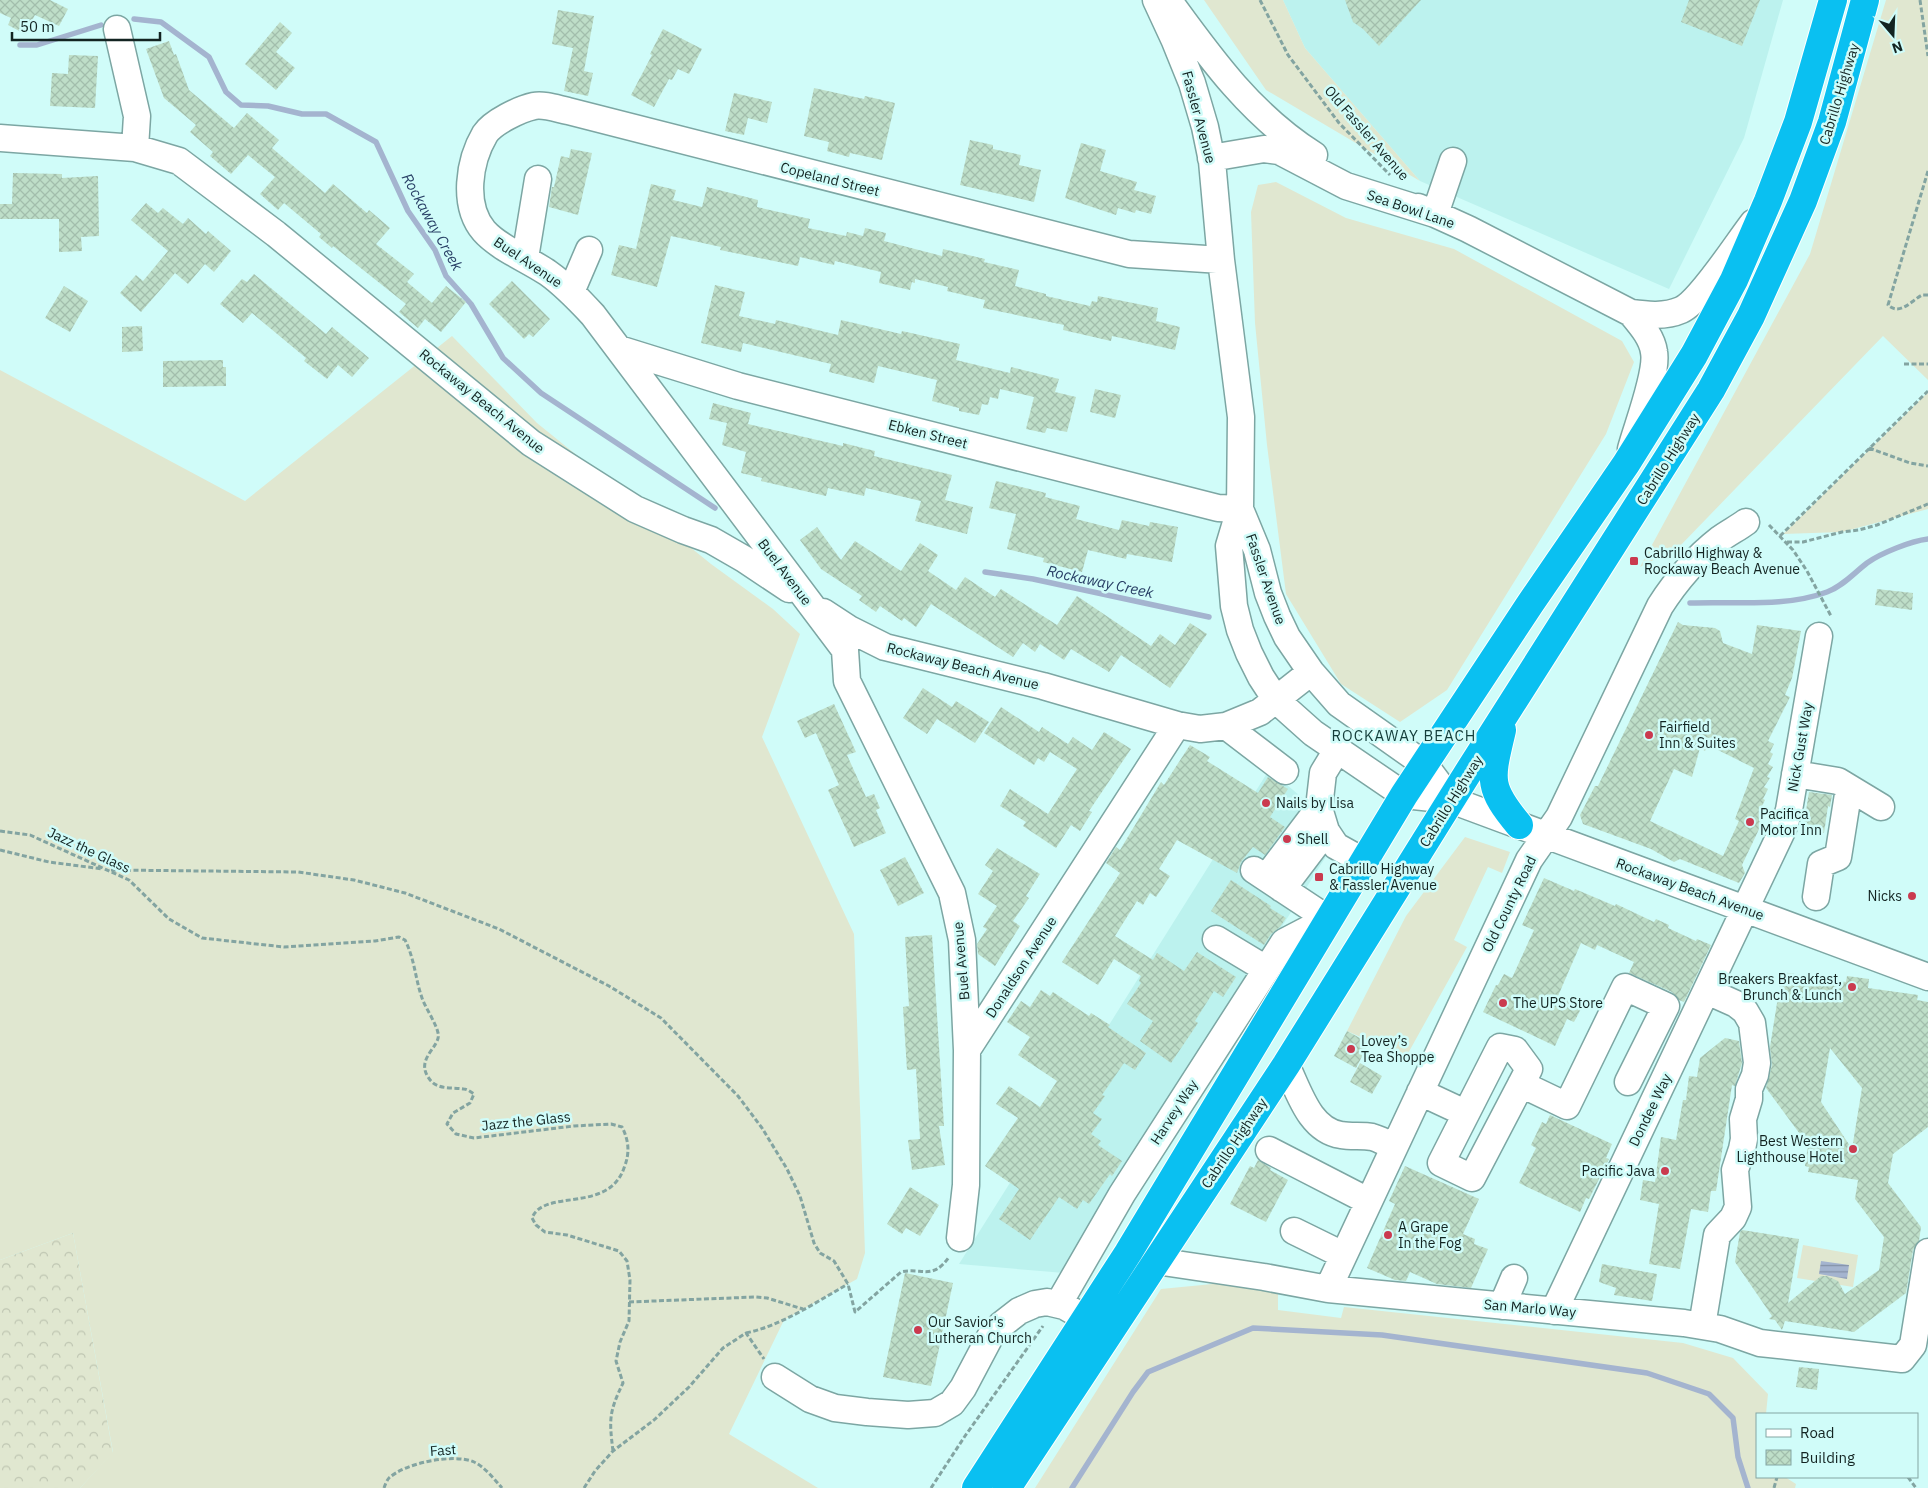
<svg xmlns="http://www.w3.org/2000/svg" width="1928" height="1488" font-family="'IBM Plex Sans',sans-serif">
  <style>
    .built { fill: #bcf2ee }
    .grass { fill: #e0e7d0 }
    .forest { fill: url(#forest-crowns) }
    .water { fill: url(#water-rules) }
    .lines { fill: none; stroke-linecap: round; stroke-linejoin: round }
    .stream { stroke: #a4b4cf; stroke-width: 5.5 }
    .building { fill: url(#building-cross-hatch); fill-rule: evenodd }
    .minor-casing { stroke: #7ca6a3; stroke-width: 29 }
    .highway-casing { stroke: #fff; stroke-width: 30 }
    .path { stroke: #83a4a1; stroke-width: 3; stroke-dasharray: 5 2.5; stroke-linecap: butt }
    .minor { stroke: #fff; stroke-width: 26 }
    .highway { stroke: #0ac0f1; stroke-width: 28 }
    .poi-dot { fill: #ca3a4f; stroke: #d0fcf9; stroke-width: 2 }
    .labels { text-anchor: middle; stroke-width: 5; stroke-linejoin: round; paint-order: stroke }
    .street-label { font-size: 14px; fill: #132422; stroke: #d0fcf9 }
    .poi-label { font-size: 14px; fill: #132422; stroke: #d0fcf9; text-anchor: start }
    .water-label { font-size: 15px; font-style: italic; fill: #294066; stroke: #d0fcf9 }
    .neighbourhood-label { font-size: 15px; letter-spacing: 1px; fill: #143d3a; stroke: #d0fcf9 }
  </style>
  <defs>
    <pattern id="forest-crowns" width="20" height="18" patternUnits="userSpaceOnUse" patternTransform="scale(1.25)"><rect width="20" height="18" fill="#e0e7d0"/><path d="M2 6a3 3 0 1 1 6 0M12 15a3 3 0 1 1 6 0" fill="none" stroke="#bfc6b2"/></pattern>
    <pattern id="water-rules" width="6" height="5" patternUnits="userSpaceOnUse" patternTransform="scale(1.25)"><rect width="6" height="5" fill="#a4b4cf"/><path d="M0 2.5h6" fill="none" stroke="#8492a8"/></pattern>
    <pattern id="building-cross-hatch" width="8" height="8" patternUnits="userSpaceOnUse" patternTransform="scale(1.25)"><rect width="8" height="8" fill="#bedec8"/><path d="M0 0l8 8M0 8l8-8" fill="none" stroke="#a2beac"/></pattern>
  </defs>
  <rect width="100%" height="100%" fill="#d0fcf9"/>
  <path class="built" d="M1283 0H1783L1744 138 1669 289 1420 181 1305 48Z
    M1269 770 1342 831 1064 1273 959 1264Z"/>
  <path class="grass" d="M1204 0H1283L1305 48 1420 181 1266 90Z
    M1886 0H1928V380L1883 336 1679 547 1640 567 1810 254Z
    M1276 182 1346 218 1454 249 1622 341 1634 362 1606 434 1447 690 1400 722 1341 684 1286 594 1267 445 1255 323 1251 212 1258 185Z
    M452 336 537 423 711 564 773 609 800 634 762 737 854 934 865 1253 857 1279 784 1320 729 1434 818 1488H80L113 1452 73 1233 0 1260V370L245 501Z
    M1928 392V509L1842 532 1783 534Z
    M1465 837 1510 852 1502 873 1488 867 1454 940 1467 947 1406 1057 1347 1031 1406 916Z
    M1803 1245 1858 1255 1853 1287 1797 1278Z
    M1223 1283 1278 1292V1310L1341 1318 1344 1307 1683 1343 1733 1358 1768 1394 1766 1414H1757V1477H1785L1796 1484 1795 1488H1035L1161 1289Z"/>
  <path class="forest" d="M73 1233 113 1453 80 1488H0V1260Z"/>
  <path class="water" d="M1821 1261 1849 1265 1847 1279 1819 1274Z"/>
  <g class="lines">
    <path class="stream" d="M134 19 161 22 209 57 226 92 241 105 268 106 302 114H326L376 142 408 211 435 250 446 276 471 304 503 358 541 393 715 508
      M20 45H37L101 25
      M985 572 1033 579 1209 617
      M1690 603C1735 601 1784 608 1827 592 1843 586 1854 573 1867 563 1881 553 1911 541 1928 539
      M1072 1488 1133 1392 1148 1372 1253 1328 1382 1335 1647 1373 1709 1394 1733 1418 1738 1457 1748 1488"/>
  </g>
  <path class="building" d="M0 0H50L68 9 59 26 35 15 25 34 8 25 11 18 0 13Z
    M1345 0H1421L1379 46 1363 29 1353 22Z
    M1689 0H1760L1742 46 1681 22Z
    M558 10 594 16 584 71 593 73 588 96 564 91 573 48 552 44Z
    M280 22 292 33 276 52 295 68 276 90 245 64Z
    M663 29 702 49 689 74 678 69 672 80 669 79 654 107 631 95 652 55 650 54Z
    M169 41 174 55 176 54 189 90 234 128 247 113 279 140 272 148 325 193 333 184 367 213 369 210 390 228 376 244 414 274 407 282 432 303 446 286 466 302 441 332 425 319 418 328 399 312 406 304 333 246 332 248 319 237 321 234 284 203 278 210 260 194 275 177 248 155 231 174 210 156 213 152 190 132 196 125 164 98 146 49Z
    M69 55 98 56 95 108 50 106 52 73 68 74Z
    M814 88 864 99 865 96 895 103 882 160 850 153 849 157 827 151 829 142 804 136Z
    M734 93 772 102 767 123 748 118 744 135 725 131Z
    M970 140 993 145V149L1021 155 1019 165 1041 170 1034 202 960 185Z
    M1081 143 1106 150 1100 171 1137 182 1134 190 1156 196 1151 214 1136 210 1135 213 1118 208 1116 215 1065 198Z
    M571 149 592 153 578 215 549 207 552 187H554L561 156 569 158Z
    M13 173 62 174V178L98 176 99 236 81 237 82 251 59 252V219H0V204H12Z
    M651 184 676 190 673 200 702 207 707 187 758 200 757 207 810 219 808 228 846 236 847 232 863 236 865 228 886 233 884 241 942 256 943 249 985 259 984 262 1019 270 1015 286 1046 294V296L1090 306 1092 301 1097 302 1098 296 1158 308 1156 321 1180 327 1175 350 1112 336 1111 341 1063 330 1064 325 983 308 985 300 947 291 948 287 915 279V283L912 282 910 290 879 283 881 272 835 261 834 265 800 257 798 266 720 250 721 247 671 236 657 287 611 275 619 245 636 249Z
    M146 203 158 213 163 208 183 224 188 218 206 234 208 231 231 251 214 272 205 264 188 284 175 273 141 312 120 293 136 275 143 281 168 251 131 220Z
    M254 274 326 334 332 327 369 358 352 377 338 365 327 379 304 361 306 358 252 313 243 323 220 304 242 279 247 282Z
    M512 281 550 319 533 337 529 334 524 339 489 304Z
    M715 285 745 292 739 316 775 324 776 320 838 335 841 320 901 334 902 331 960 344 956 360 1010 373 1011 367 1059 379 1055 392 1076 397 1067 432 1047 428 1045 433 1026 429 1034 397 1000 389 998 399 990 397 988 405 982 404 979 415 959 411V408L932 401 937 380 878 366 874 383 829 372 831 364 743 343 741 352 701 343Z
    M64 286 88 301 70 332 45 318Z
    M142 326 143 351 122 352V327Z
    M223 360V367H226V386L163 387V361Z
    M1095 389 1121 395 1115 418 1090 412Z
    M713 403 751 413 748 424 843 446V443L875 451 874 456 952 475 945 500 973 507 967 534 915 521 921 501 866 488 864 496 828 488 826 496 761 481 762 478 741 473 746 452 722 445 727 423 709 419Z
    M996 481 1046 493 1045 497 1080 506 1076 519 1119 530 1122 520 1149 526 1150 522 1178 527 1172 562 1127 554 1126 559 1088 550 1082 572 1043 562 1044 558 1007 549 1016 514 989 508Z
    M817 527 841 560 855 541 901 571 920 543 938 555 928 571 956 590 965 577 995 597 1001 589 1057 625 1077 596 1151 646 1160 634 1175 645 1190 623 1207 634 1170 688 1121 655 1109 672 1071 649 1064 660 1040 644 1035 652 1023 643 1013 657 931 604 916 627 904 618 902 621 880 606 876 612 859 600 862 596 821 569 800 540Z
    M1877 589 1913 593 1912 610 1875 605Z
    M1678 622 1683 625 1715 628 1720 631 1723 643 1752 654 1757 625 1801 631 1792 678 1785 695 1790 697 1768 741 1774 744 1770 752 1773 754 1768 764 1773 767 1767 777 1770 778 1764 787 1768 789 1763 799 1765 800 1760 810 1763 812 1759 821 1762 823 1742 865 1745 873 1739 883 1680 859 1674 862 1651 849 1583 824 1580 815 1595 786H1598ZM1708 745 1754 768 1735 819 1739 821 1723 856 1650 821 1674 769 1692 777 1700 748 1705 751Z
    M923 688 952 707 956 701 989 722 975 743 937 719 927 734 903 718Z
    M834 704 856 752 847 755 866 797 874 794 880 808 876 810 886 833 854 847 828 790 839 785 816 733 805 738 797 721Z
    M1001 707 1039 732 1042 727 1068 744 1073 737 1092 750 1104 732 1131 749 1089 811 1092 812 1080 831 1071 825 1056 848 1023 826 1026 822 1000 806 1010 789 1048 814 1077 769 1050 752 1044 762 1038 758 1034 765 984 733Z
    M1190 745 1210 757 1207 761 1258 793 1268 777 1288 789 1270 817 1285 827 1265 855 1253 847 1241 862 1237 873 1177 840 1159 869 1170 876 1156 897 1150 893 1143 905 1137 901 1115 936 1153 960 1157 953 1184 971 1197 952 1236 977 1223 997 1214 991 1195 1021 1198 1023 1171 1063 1140 1041 1153 1021 1127 1004 1141 983 1139 981 1141 976 1114 959 1098 985 1062 962 1120 873 1106 863 1116 847 1120 850 1161 782 1164 785Z
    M1809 792 1832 795 1830 807 1828 806 1824 833 1803 829Z
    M997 848 1040 874 1026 896 1029 898 1013 921 1020 926 995 966 978 954 977 944 987 929 983 927 997 906 978 894 993 871 985 865Z
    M905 857 924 893 898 906 880 870Z
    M1544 878 1574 891 1575 889 1615 906 1616 904 1654 922 1656 919 1669 925 1668 928 1696 941 1697 939 1711 945 1684 1002 1679 1000 1672 992 1629 973 1634 962 1597 945 1595 950 1581 943 1558 996 1582 1007 1574 1022 1567 1019 1555 1046 1483 1012 1496 985H1498L1504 974 1512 978 1534 930 1522 925Z
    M1231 880 1271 906 1270 908 1286 918 1280 927 1271 934 1264 945 1211 911Z
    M932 935 944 1126H939L945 1165 912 1170 908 1140 920 1139 916 1069 907 1070 903 1007 909 1006 905 937Z
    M1782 972 1846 982 1847 976 1869 979 1868 988 1918 995 1917 1000 1928 1002V1127L1893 1154 1888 1183 1921 1227 1919 1241 1913 1250 1906 1293 1854 1332 1785 1321 1782 1330 1775 1320 1769 1319 1772 1316 1735 1262 1740 1232 1742 1230 1799 1239 1788 1303 1821 1276H1827L1838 1281 1845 1294 1879 1270 1884 1237 1855 1199 1858 1180 1808 1172 1809 1167 1805 1166 1808 1145 1766 1088 1772 1065 1770 1047ZM1830 1048 1862 1088 1852 1149 1821 1102Z
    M1041 990 1050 996 1053 992 1089 1016 1091 1013 1110 1025 1108 1027 1146 1053 1135 1070 1124 1063 1102 1095 1105 1096 1093 1113 1102 1119 1091 1134 1101 1141 1098 1145 1122 1161 1112 1176 1110 1174 1089 1204 1083 1200 1077 1209 1059 1197 1030 1240 999 1219 1019 1189 985 1166 1018 1118 996 1104 1009 1086 1040 1107 1057 1081 1018 1055 1030 1037 1007 1022 1021 1001 1030 1007Z
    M1347 1031 1369 1043 1356 1068 1334 1056Z
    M1725 1038 1739 1041 1742 1063 1735 1086 1732 1085 1716 1191H1711L1708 1212 1691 1209 1680 1269 1649 1264 1659 1204 1640 1200 1643 1180 1655 1182 1661 1137 1676 1140 1683 1100H1686L1689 1076 1697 1077 1700 1058Z
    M1360 1063 1382 1076 1372 1094 1350 1082Z
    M1550 1115 1612 1144 1606 1158 1609 1159 1589 1199 1586 1198 1580 1212 1519 1183 1536 1148 1531 1145 1542 1122 1546 1124Z
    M1258 1160 1271 1168 1270 1170 1288 1180 1266 1222 1230 1204 1250 1166 1254 1168Z
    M1405 1166 1479 1199 1463 1234 1475 1239 1474 1244 1488 1249 1471 1288 1437 1284 1410 1272 1406 1281 1395 1280 1367 1268 1395 1204 1389 1201Z
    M910 1187 939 1205 920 1236 906 1228 902 1234 887 1224Z
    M1602 1264 1657 1274 1652 1301 1614 1295 1616 1288 1599 1282Z
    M905 1273 953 1283 931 1386 883 1377Z
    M1799 1367 1819 1369 1817 1390 1796 1387Z"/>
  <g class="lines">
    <g class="minor-casing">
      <path id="minor" d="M1156 0 1175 41 1192 83 1205 127 1212 161 1221 260 1241 417 1240 509 1229 546 1234 606 1240 630 1249 653 1261 677 1276 700 1313 733 1404 795 1451 800 1928 977
        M1169 1C1211 59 1252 116 1314 155
        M117 29 137 116 135 148
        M0 138 135 148 179 161 276 234 531 443 635 509 683 530 711 540 744 559 789 589
        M1211 158 1264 149 1279 151 1346 186 1435 214 1468 229 1631 313C1647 315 1665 317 1681 310 1700 302 1738 242 1753 223
        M1418 207 1435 214 1453 161
        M525 258 538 179
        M571 292 589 250
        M1631 313C1640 324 1652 337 1654 352 1658 373 1637 426 1631 449
        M619 349 738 386 1218 508 1240 509
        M1240 509 1257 550 1268 593 1277 616 1287 637 1311 672 1339 704 1424 764 1451 800
        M823 612 849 629 885 647 1043 686 1177 725 1200 729 1226 726 1260 712 1311 672
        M1226 726 1285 771
        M1337 750 1323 773 1319 808 1326 831 1336 846 1363 861
        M1795 774 1838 781 1881 807
        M1266 878 1319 808
        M1282 889 1326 831
        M1816 897 1821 864 1838 857 1849 788
        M1216 939 1266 969
        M1500 1047 1515 1050 1529 1069 1472 1178 1441 1163Z
        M967 1050 1177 725
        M1286 1065C1299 1091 1309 1130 1341 1135 1351 1137 1363 1135 1372 1137 1380 1139 1387 1144 1394 1146
        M1521 1084 1567 1106 1625 987 1666 1006 1628 1082
        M1420 1092 1465 1113
        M1269 1150 1368 1201
        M1294 1231 1343 1255
        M960 1238 966 1185 967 1050 962 940 952 893 847 681 845 650 593 315C579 300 565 285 548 273 529 260 499 248 484 231 462 205 469 161 485 134 493 122 520 109 534 106 544 104 558 109 568 111L1129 254 1221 260
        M1156 1261 1264 1277 1328 1289 1684 1323 1720 1329 1760 1343 1902 1359 1913 1345 1928 1252
        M1328 1289 1529 860 1559 817 1660 606C1676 581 1697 557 1720 539 1728 533 1738 528 1746 522
        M1502 1306 1514 1278
        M1554 1311 1783 829 1789 810 1819 636
        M1087 1319 1064 1306 1062 1298 1122 1194 1284 942 1328 919 1254 870
        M1702 1326 1717 1235 1733 1218 1738 1207 1735 1170 1742 1149 1744 1139 1743 1119 1749 1099V1089L1755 1075 1757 1063 1752 1023 1745 1011 1736 1004 1707 991
        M775 1377 810 1399 835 1408 867 1412 908 1415 935 1413 952 1403 963 1388 990 1337 1001 1325 1019 1311 1035 1304 1047 1302 1064 1306"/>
    </g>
    <g class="highway-casing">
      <path id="highway" d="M1502 730C1491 778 1486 786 1519 825
        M976 1488 1128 1253 1404 795 1530 604 1626 464 1694 355 1734 280 1768 201 1798 122 1833 0
        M1007 1488 1286 1065 1469 771 1711 390 1751 316 1803 201 1832 122 1865 0"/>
    </g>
    <path class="path" d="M1260 0 1288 55 1339 123 1390 175
      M1920 0 1928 56
      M1928 171 1888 305C1900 316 1911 301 1922 295H1928
      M1904 364H1928
      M1869 448 1910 463 1928 466
      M1769 525 1793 550 1807 571 1831 616
      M1780 536 1928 391
      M1787 542H1803L1842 532 1859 530 1877 525 1928 504
      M0 831 30 835 129 880 169 919 202 938 284 947 375 941 399 937 405 940C415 960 415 978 422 998 426 1009 436 1023 438 1033 442 1047 412 1059 431 1081 439 1090 453 1087 464 1089 467 1089 471 1092 474 1094L470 1103 453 1113 447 1124 456 1134 474 1138 574 1126 611 1124 622 1127C629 1141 630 1153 624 1168 608 1214 544 1188 532 1218L536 1225 545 1232 567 1235 619 1251 627 1261 630 1280 629 1321 620 1342 616 1361 623 1383C609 1412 609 1419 613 1451
      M0 850 49 862 103 869
      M111 870 298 872 354 880 405 893 499 929 609 986 661 1018 738 1096 762 1128 787 1169 800 1196 814 1243 820 1253 834 1261 848 1284 855 1312 901 1272C922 1267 932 1281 949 1257
      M629 1302 755 1297 767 1298 803 1309
      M746 1333C783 1325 816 1302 848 1284
      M1908 1477 1916 1488
      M384 1488C385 1485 387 1480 389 1478 405 1463 454 1453 474 1462 485 1467 494 1479 502 1488
      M584 1488 595 1471 613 1451 654 1420 689 1387 723 1348 746 1333 764 1359
      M931 1488 965 1436 1043 1326
      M1774 1488 1777 1477"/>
    <use href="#minor" class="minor"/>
    <use href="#highway" class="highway"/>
  </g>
  <g class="poi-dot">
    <rect x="1629" y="556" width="10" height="10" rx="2.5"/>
    <circle cx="1649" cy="735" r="5"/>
    <circle cx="1266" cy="803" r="5"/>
    <circle cx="1750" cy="822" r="5"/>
    <circle cx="1287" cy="839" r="5"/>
    <rect x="1314" y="872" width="10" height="10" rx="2.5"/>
    <circle cx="1912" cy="896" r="5"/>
    <circle cx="1852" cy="987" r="5"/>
    <circle cx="1503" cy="1003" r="5"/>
    <circle cx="1351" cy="1049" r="5"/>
    <circle cx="1853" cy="1149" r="5"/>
    <circle cx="1665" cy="1171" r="5"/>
    <circle cx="1388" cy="1235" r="5"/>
    <circle cx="918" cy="1330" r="5"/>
  </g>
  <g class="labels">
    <g class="street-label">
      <text transform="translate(1839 94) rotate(-73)" y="5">Cabrillo Highway</text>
      <text transform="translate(1199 117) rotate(75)" y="5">Fassler Avenue</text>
      <text transform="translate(1367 133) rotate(49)" y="5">Old Fassler Avenue</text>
      <text transform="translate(830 179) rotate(14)" y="5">Copeland Street</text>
      <text transform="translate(1411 209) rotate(19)" y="5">Sea Bowl Lane</text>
      <text transform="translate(528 262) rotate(34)" y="5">Buel Avenue</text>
      <text transform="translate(482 401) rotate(39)" y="5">Rockaway Beach Avenue</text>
      <text transform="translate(928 434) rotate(14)" y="5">Ebken Street</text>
      <text transform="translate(1668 459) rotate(-58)" y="5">Cabrillo Highway</text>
      <text transform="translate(785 572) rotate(53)" y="5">Buel Avenue</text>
      <text transform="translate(1266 579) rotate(71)" y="5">Fassler Avenue</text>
      <text transform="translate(963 666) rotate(14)" y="5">Rockaway Beach Avenue</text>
      <text transform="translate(1800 747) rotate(-80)" y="5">Nick Gust Way</text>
      <text transform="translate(1451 801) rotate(-58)" y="5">Cabrillo Highway</text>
      <text transform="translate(89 850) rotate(25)" y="5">Jazz the Glass</text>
      <text transform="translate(1690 889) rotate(20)" y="5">Rockaway Beach Avenue</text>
      <text transform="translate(1509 904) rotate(-64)" y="5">Old County Road</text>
      <text transform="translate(961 961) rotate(-95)" y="5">Buel Avenue</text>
      <text transform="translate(1021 967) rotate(-57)" y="5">Donaldson Avenue</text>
      <text transform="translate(1650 1110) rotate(-64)" y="5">Dondee Way</text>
      <text transform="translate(1174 1112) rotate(-57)" y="5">Harvey Way</text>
      <text transform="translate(526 1121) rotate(-6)" y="5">Jazz the Glass</text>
      <text transform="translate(1234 1143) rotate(-56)" y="5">Cabrillo Highway</text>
      <text transform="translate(1530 1308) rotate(5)" y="5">San Marlo Way</text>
      <text transform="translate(443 1450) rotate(-4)" y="5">Fast</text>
    </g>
    <g class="poi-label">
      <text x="1644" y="558">Cabrillo Highway &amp;<tspan x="1644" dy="16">Rockaway Beach Avenue</tspan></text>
      <text x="1659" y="732">Fairfield<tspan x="1659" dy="16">Inn &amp; Suites</tspan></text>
      <text x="1276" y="808">Nails by Lisa</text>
      <text x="1760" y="819">Pacifica<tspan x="1760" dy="16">Motor Inn</tspan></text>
      <text x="1297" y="844">Shell</text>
      <text x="1329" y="874">Cabrillo Highway<tspan x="1329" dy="16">&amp; Fassler Avenue</tspan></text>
      <text x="1902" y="901" text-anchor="end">Nicks</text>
      <text x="1842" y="984" text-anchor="end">Breakers Breakfast,<tspan x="1842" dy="16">Brunch &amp; Lunch</tspan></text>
      <text x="1513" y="1008">The UPS Store</text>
      <text x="1361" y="1046">Lovey’s<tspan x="1361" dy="16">Tea Shoppe</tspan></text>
      <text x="1843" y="1146" text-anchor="end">Best Western<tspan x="1843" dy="16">Lighthouse Hotel</tspan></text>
      <text x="1655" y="1176" text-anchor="end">Pacific Java</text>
      <text x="1398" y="1232">A Grape<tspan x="1398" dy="16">In the Fog</tspan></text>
      <text x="928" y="1327">Our Savior's<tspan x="928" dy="16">Lutheran Church</tspan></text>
    </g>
    <g class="water-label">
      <text transform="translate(432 222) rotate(61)" y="5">Rockaway Creek</text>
      <text transform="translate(1100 582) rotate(12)" y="5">Rockaway Creek</text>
    </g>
    <g class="neighbourhood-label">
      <text x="1404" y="741">ROCKAWAY BEACH</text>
    </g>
  </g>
  <rect x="1756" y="1413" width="162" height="65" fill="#d0fcf9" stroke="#84a6a3"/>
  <rect x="1766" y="1429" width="25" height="8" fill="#ffffff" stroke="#84a6a3"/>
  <text x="1800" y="1438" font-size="15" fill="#132422">Road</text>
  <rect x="1766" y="1450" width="25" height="15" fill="url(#building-cross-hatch)" stroke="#84a6a3"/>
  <text x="1800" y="1463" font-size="15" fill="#132422">Building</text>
  <g transform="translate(1893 35) rotate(161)" stroke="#d0fcf9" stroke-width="4" paint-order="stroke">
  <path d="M0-4L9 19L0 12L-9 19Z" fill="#132422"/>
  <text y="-8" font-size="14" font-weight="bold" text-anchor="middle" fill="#132422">N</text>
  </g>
  <path d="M12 32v8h148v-8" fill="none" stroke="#132422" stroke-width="2.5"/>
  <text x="20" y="32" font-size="15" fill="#132422" stroke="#d0fcf9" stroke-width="4" paint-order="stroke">50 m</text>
</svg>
